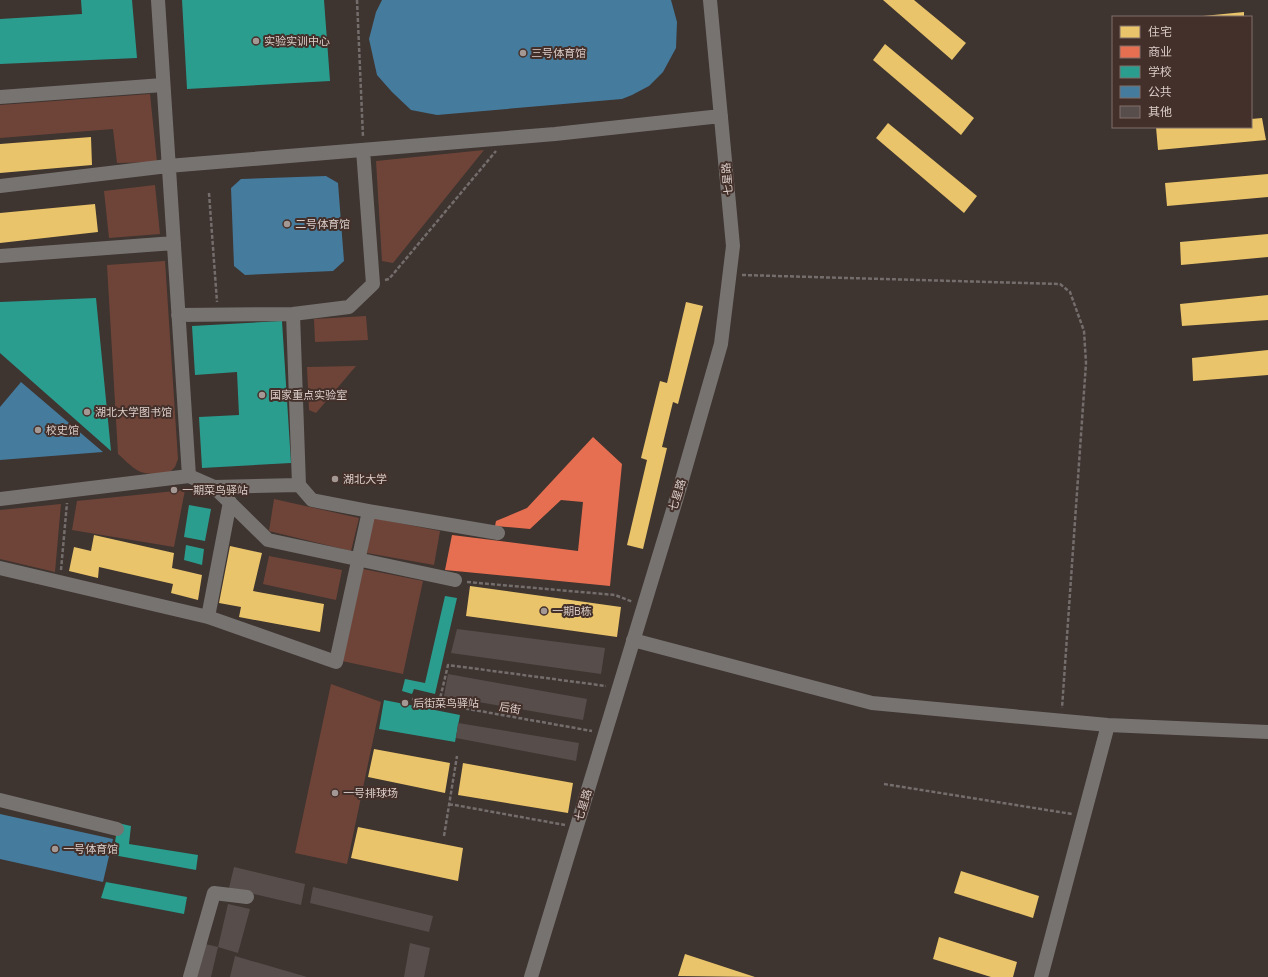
<svg xmlns="http://www.w3.org/2000/svg" width="1268" height="977" font-family="'Titillium Web','Noto Sans SC',sans-serif">
  <style>
    .green { fill: #6f4438 }
    .homes { fill: #e9c46a }
    .shops { fill: #e76f51 }
    .schools { fill: #2a9d8f }
    .public { fill: #457b9d }
    .building { fill: #574e4b }
    .lines { fill: none; stroke-linecap: round; stroke-linejoin: round }
    .path { stroke: #736d6c; stroke-width: 2.5; stroke-dasharray: 4 2; stroke-linecap: butt }
    .minor { stroke: #777371; stroke-width: 14 }
    .poi-dot { fill: #a49894; stroke: #44302a; stroke-width: 1.5 }
    .labels { text-anchor: middle; stroke-width: 4; stroke-linejoin: round; paint-order: stroke }
    .poi-label { font-size: 11px; fill: #dbceca; stroke: #44302a; text-anchor: start }
    .street-label { font-size: 11px; fill: #dbceca; stroke: #44302a }
  </style>
  <rect width="100%" height="100%" fill="#3e3430"/>
  <path class="green" d="M150 94 157 162 117 163 113 129 0 138V105Z
    M484 150 393 263 382 261 376 161Z
    M155 185 160 234 109 238 104 191Z
    M165 261 178 459 175 467 169 473C139 475 140 474 118 454L107 265Z
    M366 316 368 340 315 342 314 319Z
    M356 366 316 413 309 410 307 367Z
    M185 490 174 547 72 530 77 501Z
    M274 499 359 518 351 551 269 531Z
    M61 504 55 572 0 559V510Z
    M373 518 440 531 434 565 367 553Z
    M269 556 342 570 336 600 263 584Z
    M363 569 423 581 403 674 342 661Z
    M331 684 381 702 347 864 295 853Z"/>
  <path class="homes" d="M883 0H914L966 43 952 60Z
    M1244 12V17H1203V16Z
    M885 44 974 118 961 135 873 60Z
    M1262 118 1266 140 1158 150 1156 127H1251V119Z
    M888 123 977 196 964 213 876 138Z
    M91 137 92 165 0 173V144Z
    M1268 174V197L1167 206 1165 183Z
    M95 204 98 232 0 243V213Z
    M1268 234V257L1181 265 1180 242Z
    M1268 295V320L1182 326 1180 304Z
    M686 302 703 306 678 404 673 402 662 447 667 448 643 549 627 545 647 460 641 458 660 381 667 383Z
    M1268 350V375L1193 381 1192 358Z
    M94 535 174 553 172 568 202 575 198 600 171 593 173 584 99 567 98 578 69 571 74 547 91 551Z
    M230 546 262 553 253 591 324 604 320 632 239 617 241 607 219 603Z
    M470 586 621 607 617 637 466 616Z
    M374 749 450 763 445 793 368 777Z
    M463 763 573 783 568 813 458 795Z
    M358 827 463 848 458 881 351 858Z
    M961 871 1039 896 1033 918 954 893Z
    M939 937 1017 962 1013 977H991L933 959Z
    M685 954 755 977 678 976Z"/>
  <path class="shops" d="M593 437 622 464 610 586 445 570 452 535 578 551 583 502 561 500 530 529 495 526 496 521 527 508Z"/>
  <path class="schools" d="M81 0H132L137 58 0 64V19L82 14Z
    M182 0H324L330 81 187 89Z
    M96 298 111 451 0 353V302Z
    M282 321 291 463 202 468 199 417 239 415 237 372 195 375 192 326Z
    M189 505 211 509 205 541 184 537Z
    M186 545 204 549 202 565 184 560Z
    M445 596 457 598 435 694 414 689 412 694 402 691 405 679 425 683Z
    M384 700 460 715 455 742 379 729Z
    M118 823 131 826 129 844 198 855 196 870 113 855Z
    M106 882 187 897 184 914 101 898Z"/>
  <path class="public" d="M382 0H671L677 22 676 48 663 72 649 86 632 95 622 99 437 115 411 110 392 92 377 75 369 39 376 12Z
    M326 176 338 183 344 261 333 271 245 275 234 266 231 188 241 179Z
    M21 382 103 452 0 460V407Z
    M0 814 113 839 103 882 0 859Z"/>
  <path class="building" d="M457 629 605 648 601 674 451 653Z
    M448 674 587 699 583 720 444 696Z
    M458 723 579 743 576 761 456 738Z
    M234 867 305 884 301 905 229 888Z
    M313 887 433 916 429 932 310 903Z
    M228 904 250 909 238 953 218 947 211 977H195L205 944 218 947Z
    M410 943 430 948 424 977H404Z
    M235 956 307 977H230Z"/>
  <g class="lines">
    <path class="path" d="M357 0 363 137
      M209 193 217 302
      M742 275 1060 284 1070 292 1084 331 1086 363 1062 708
      M385 280 389 279 496 151
      M61 570 67 503
      M467 582 615 595 633 602
      M412 699 592 731
      M439 703 448 665 606 686
      M884 784 1072 814
      M449 804 565 825
      M444 836 457 756"/>
    <path class="minor" d="M0 97 163 85
      M0 186 168 166 555 134 721 116
      M0 256 174 243
      M293 314 299 485 312 500 369 511 498 533
      M178 315 293 314 349 307 373 284 363 150
      M189 476 214 487 299 485
      M214 487 268 540 455 580
      M0 499 189 476 158 0
      M0 568 208 617 336 662 369 511
      M208 617 230 502
      M633 640 872 703 1108 725 1268 732
      M0 800 117 829
      M190 977 214 893 247 897
      M531 977 680 487 721 344 733 246 710 0
      M1041 977 1108 725"/>
  </g>
  <g class="poi-dot">
    <circle cx="256" cy="41" r="4"/>
    <circle cx="523" cy="53" r="4"/>
    <circle cx="287" cy="224" r="4"/>
    <circle cx="262" cy="395" r="4"/>
    <circle cx="87" cy="412" r="4"/>
    <circle cx="38" cy="430" r="4"/>
    <circle cx="335" cy="479" r="4"/>
    <circle cx="174" cy="490" r="4"/>
    <circle cx="544" cy="611" r="4"/>
    <circle cx="405" cy="703" r="4"/>
    <circle cx="335" cy="793" r="4"/>
    <circle cx="55" cy="849" r="4"/>
  </g>
  <g class="labels">
    <g class="poi-label">
      <text x="264" y="45">实验实训中心</text>
      <text x="531" y="57">三号体育馆</text>
      <text x="295" y="228">二号体育馆</text>
      <text x="270" y="399">国家重点实验室</text>
      <text x="95" y="416">湖北大学图书馆</text>
      <text x="46" y="434">校史馆</text>
      <text x="343" y="483">湖北大学</text>
      <text x="182" y="494">一期菜鸟驿站</text>
      <text x="552" y="615">一期B栋</text>
      <text x="413" y="707">后街菜鸟驿站</text>
      <text x="343" y="797">一号排球场</text>
      <text x="63" y="853">一号体育馆</text>
    </g>
    <g class="street-label">
      <text transform="translate(727 179) rotate(-95)" y="4">七星路</text>
      <text transform="translate(677 495) rotate(-73)" y="4">七星路</text>
      <text transform="translate(510 708) rotate(10)" y="4">后街</text>
      <text transform="translate(583 805) rotate(-73)" y="4">七星路</text>
    </g>
  </g>
  <rect x="1112" y="16" width="140" height="112" fill="#44302a" stroke="#806f6a"/>
  <rect x="1120" y="26" width="20" height="12" fill="#e9c46a" stroke="#806f6a"/>
  <text x="1148" y="36" font-size="12" fill="#dbceca">住宅</text>
  <rect x="1120" y="46" width="20" height="12" fill="#e76f51" stroke="#806f6a"/>
  <text x="1148" y="56" font-size="12" fill="#dbceca">商业</text>
  <rect x="1120" y="66" width="20" height="12" fill="#2a9d8f" stroke="#806f6a"/>
  <text x="1148" y="76" font-size="12" fill="#dbceca">学校</text>
  <rect x="1120" y="86" width="20" height="12" fill="#457b9d" stroke="#806f6a"/>
  <text x="1148" y="96" font-size="12" fill="#dbceca">公共</text>
  <rect x="1120" y="106" width="20" height="12" fill="#574e4b" stroke="#806f6a"/>
  <text x="1148" y="116" font-size="12" fill="#dbceca">其他</text>
</svg>
